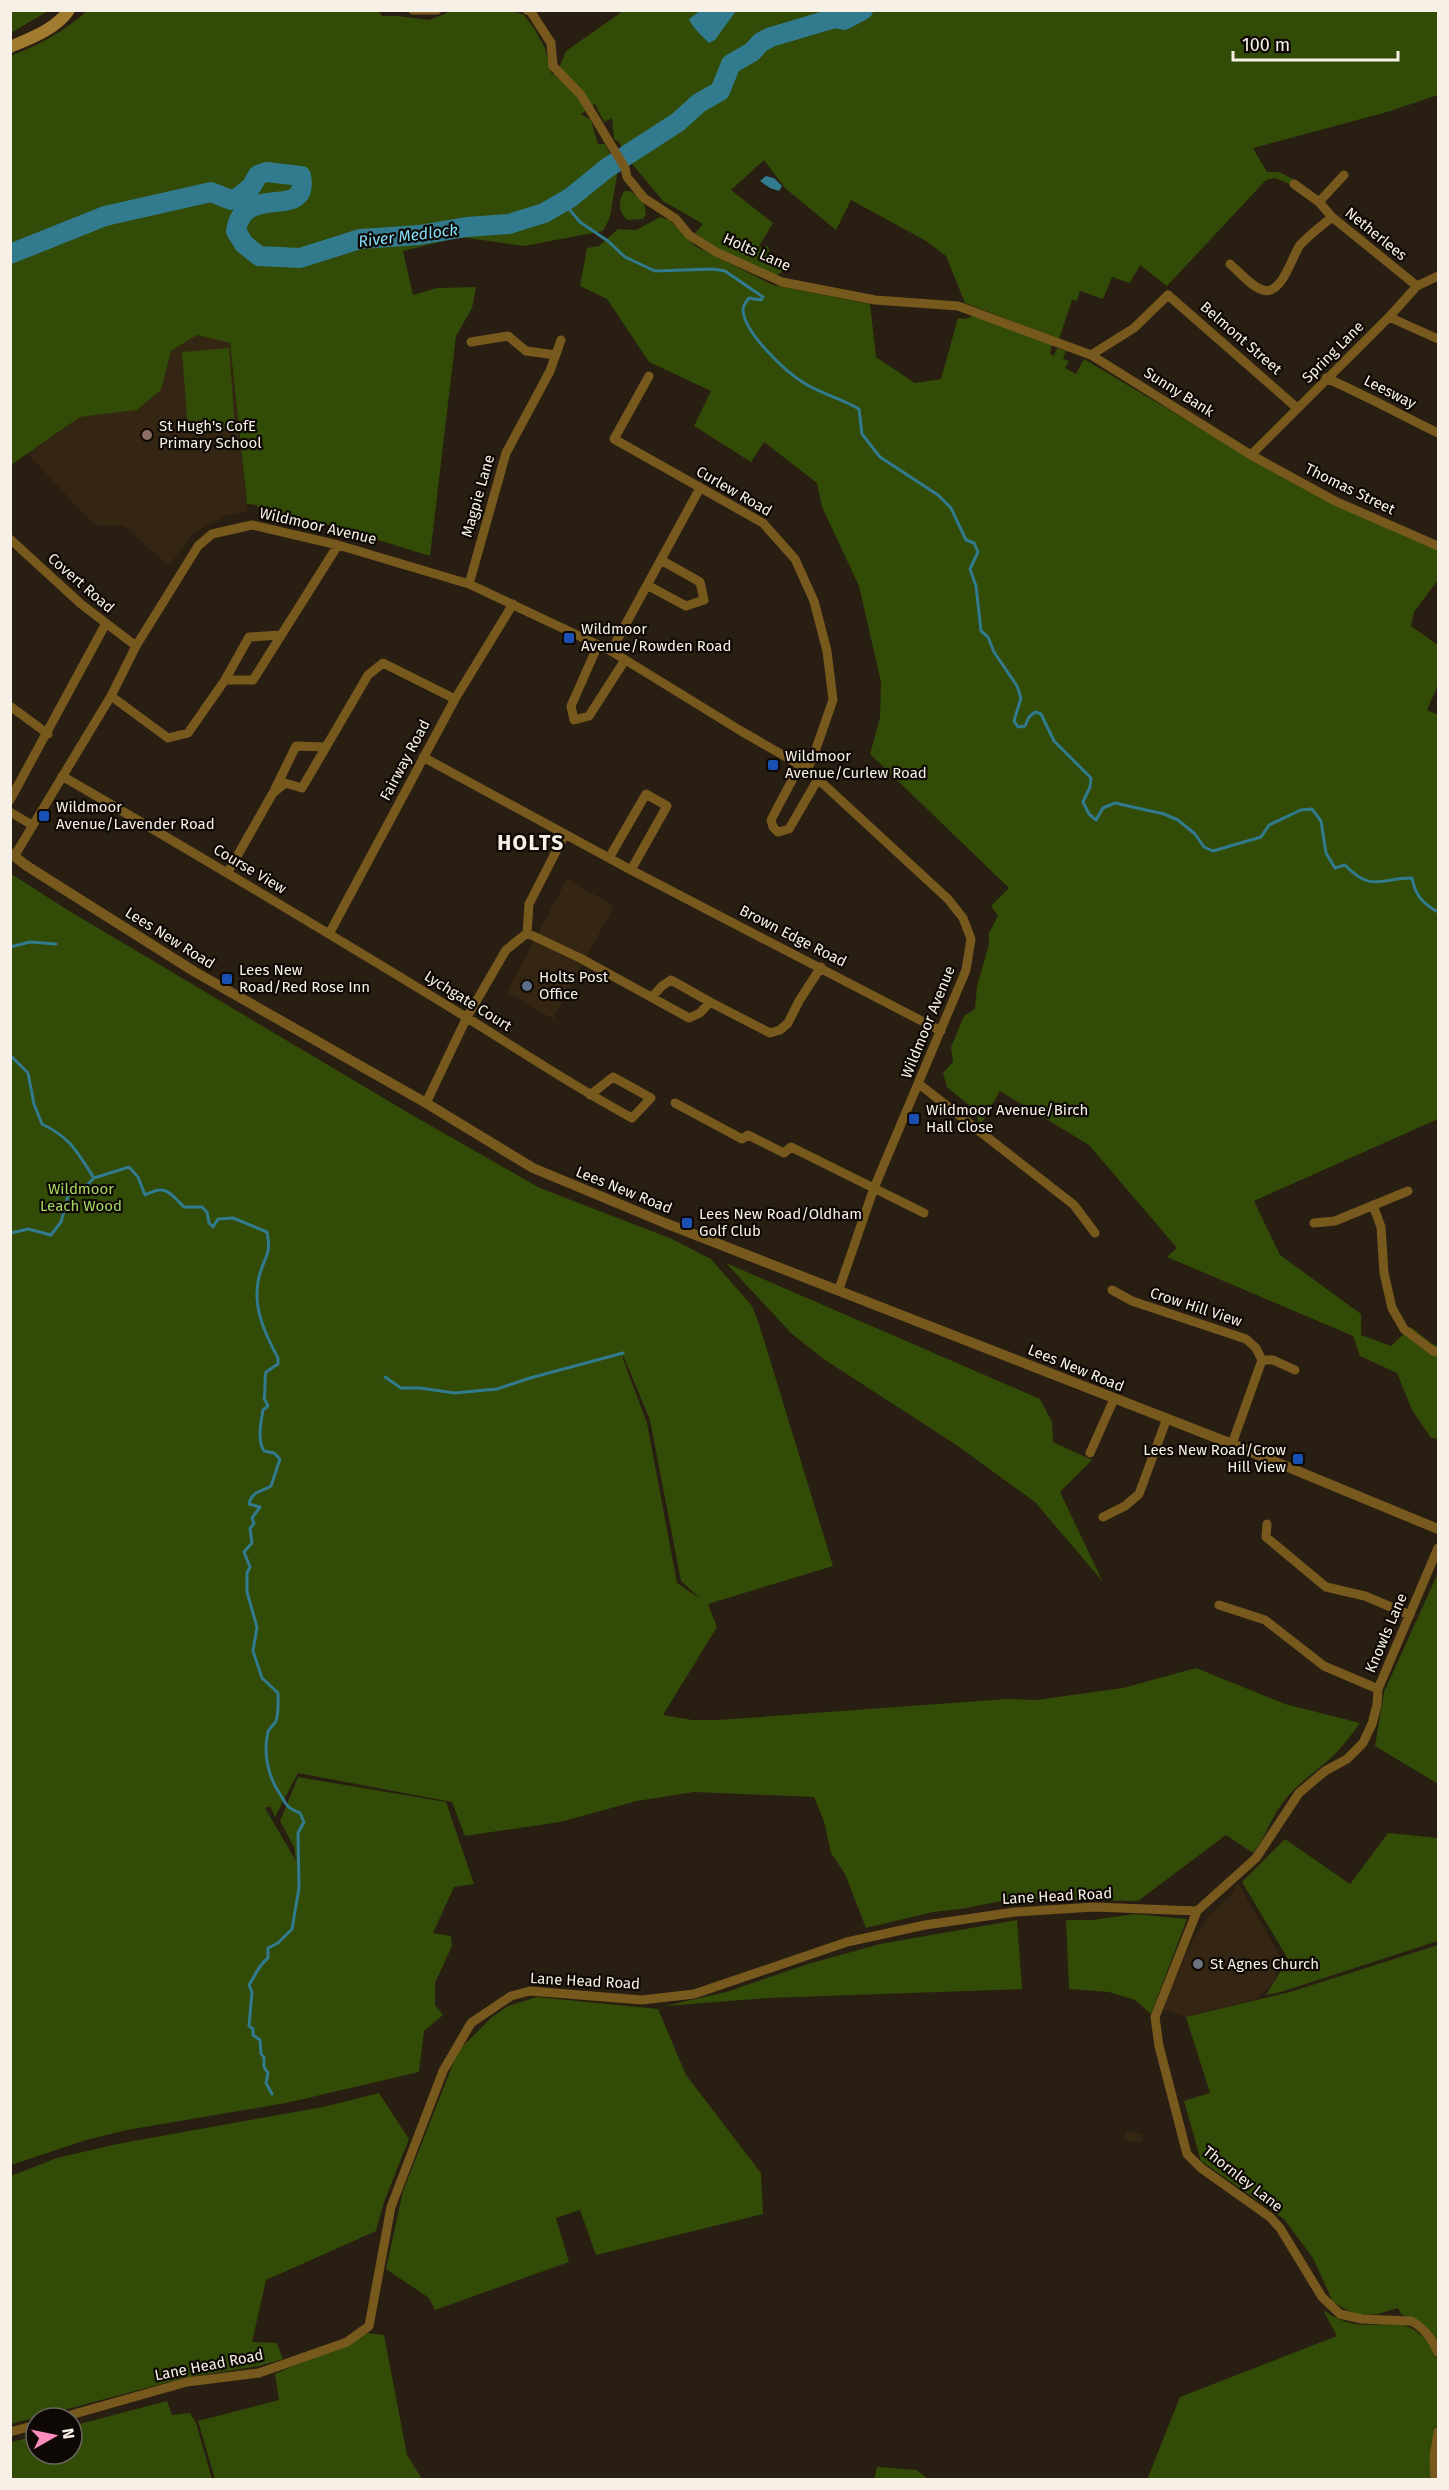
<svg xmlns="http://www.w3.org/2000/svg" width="1449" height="2490" font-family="'Fira Sans',sans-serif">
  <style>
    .built { fill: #352614 }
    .green { fill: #324b06; fill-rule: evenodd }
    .water { fill: #327a8e }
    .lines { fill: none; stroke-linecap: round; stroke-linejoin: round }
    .stream { stroke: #327a8e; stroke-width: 3 }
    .river { stroke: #327a8e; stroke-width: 20 }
    .minor { stroke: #77591e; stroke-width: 9 }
    .tertiary { stroke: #77591e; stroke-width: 10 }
    .secondary { stroke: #a07b30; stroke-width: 12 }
    .education-dot { fill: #8d6e63; stroke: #0e0905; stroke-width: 2 }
    .transit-dot { fill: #1a4fb4; stroke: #0e0905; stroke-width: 2 }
    .service-dot { fill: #5c6f8a; stroke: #0e0905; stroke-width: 2 }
    .worship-dot { fill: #6b7280; stroke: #0e0905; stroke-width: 2 }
    .labels { text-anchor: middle; stroke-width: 4.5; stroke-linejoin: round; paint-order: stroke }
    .street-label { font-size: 15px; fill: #f7f0e7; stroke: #0e0905 }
    .poi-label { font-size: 15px; fill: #f7f0e7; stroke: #0e0905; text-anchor: start }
    .park-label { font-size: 15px; fill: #a5d861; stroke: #0e0905 }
    .water-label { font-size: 16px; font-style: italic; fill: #83defa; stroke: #0e0905 }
    .district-label { font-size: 21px; font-weight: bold; letter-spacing: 1.5px; fill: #f7f0e7; stroke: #0e0905 }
  </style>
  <rect width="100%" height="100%" fill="#291e12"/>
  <path class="built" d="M197 335 230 343 247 511 224 516 192 534 169 566 124 526 94 525 28 454 80 417 137 410 161 390 171 351Z
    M567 879 614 906 553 1019 507 992Z
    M1238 1883 1282 1959 1273 1983 1257 1999 1186 2017 1162 2009 1192 1940 1207 1918 1232 1895Z
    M1128 2131 1143 2134 1142 2142 1124 2141 1125 2133Z"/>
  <path class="green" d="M11 10H48V11L11 33Z
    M88 10H378L382 16H398L429 20 449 12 461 11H512L524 15 534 28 545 48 552 75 559 68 566 51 623 11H1438V95L1387 112 1253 148 1267 172H1279L1293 179 1290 184 1275 178 1266 180 1167 286 1140 265 1130 283 1112 277 1103 299 1080 291 1077 301 1072 300 1059 339 965 303 946 256 926 241 851 200 836 230 785 188 764 160 731 190 773 223 758 248 768 246 770 253 784 271 775 276 720 251 695 233 703 224 663 201 633 165 618 141 614 139 612 118 604 122 595 104 581 114 591 120 598 144H605L618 169 610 217 603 231 524 246 460 237 403 251 413 295 437 288 476 287 472 308 456 336 430 556 329 525 263 513 256 505 247 504 230 343 197 335 171 351 161 390 137 410 80 417 11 465 10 56C39 45 65 31 88 10Z
    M624 191H630L644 201 646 215 643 219 627 220C618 211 618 202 624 191Z
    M660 217 670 220 695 246 773 285 870 304 876 357 915 383 941 379 958 318 966 319 974 315 1052 345 1050 354 1054 356 1057 348 1066 351 1063 359 1069 361 1065 368 1076 374 1084 359 1257 462 1438 550V580L1414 612 1411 626 1438 645V685L1427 710 1438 715V1119L1254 1201 1280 1255 1361 1314V1335L1391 1346 1411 1327 1431 1343 1438 1346V1439L1431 1438 1412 1410 1397 1373 1360 1356 1353 1336 1167 1257 1177 1248 1089 1145 1000 1091 980 1126 975 1110 947 1087 943 1073 953 1062 951 1047 964 1016 975 1009 977 986 989 944V933L998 916 991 906 1009 888 870 754 880 718 881 682 859 586 822 507 817 483 764 442 751 462 694 426 711 391 649 362 607 299 580 286 587 248 599 246 618 229 636 230Z
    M229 348 235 427 188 430 182 352Z
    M10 873 66 909 412 1115 540 1188 672 1239 711 1259 752 1306 759 1324 833 1566 708 1604 717 1627 663 1715 692 1720H718L1007 1699 1036 1700 1123 1688 1196 1668 1285 1704 1360 1723C1352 1734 1343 1746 1333 1756 1317 1771 1298 1783 1284 1801 1271 1817 1266 1837 1253 1853L1226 1835 1138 1901 1012 1899 961 1909 933 1912 866 1928 845 1874 831 1853 824 1821 814 1797 694 1792 637 1801 560 1822 465 1836 452 1802 298 1773 275 1817 270 1806 265 1808 296 1861 294 1847 280 1821 298 1777 446 1802 474 1884 454 1887 433 1933 451 1936 452 1946 435 1983V2005L443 2015 424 2031 419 2072 286 2103 127 2130 86 2140 11 2165ZM623 1355 650 1420 681 1581 701 1599 677 1583 647 1423 623 1359Z
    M726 1263 1040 1399 1052 1422 1053 1442 1092 1460 1060 1492 1103 1582 1035 1502 955 1444 822 1358 791 1333Z
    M1438 1573V1784L1375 1746 1384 1692Z
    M1388 1833 1438 1838V1941L1281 1992 1266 1995 1288 1959 1242 1882 1285 1839 1350 1884Z
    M1135 1914 1187 1919 1151 2014 1135 2000 1109 1992 1069 1989 1066 1920H1093Z
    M1017 1920 1022 1989 767 1998 665 2006 726 1992 808 1964 880 1944Z
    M1438 1945V2341L1424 2324 1401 2314 1398 2308 1378 2314 1356 2315 1333 2302 1313 2258 1284 2219 1201 2161 1184 2101 1210 2093 1186 2017 1290 1992Z
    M537 1997 658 2009 686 2075 761 2173 763 2214 596 2255 580 2210 556 2218 569 2262 435 2310 429 2298 386 2269 403 2191 458 2051 492 2017 508 2006Z
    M379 2093 409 2139 384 2202 376 2231 266 2280 252 2342 277 2343 283 2359 259 2366 184 2378 11 2424V2176L57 2158 122 2143 323 2107Z
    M1323 2310C1350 2328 1363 2325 1393 2324 1414 2323 1436 2344 1438 2364 1441 2383 1438 2405 1438 2425 1429 2442 1430 2461 1432 2479L1147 2480 1180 2397 1337 2336Z
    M367 2333 384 2335 407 2455 422 2479H215L198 2421 279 2400 275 2374Z
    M167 2401 172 2415 190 2413 196 2423 212 2479H11V2442L36 2436V2454H72V2426Z
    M877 2467 917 2470 928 2479H874Z"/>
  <path class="water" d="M700 11V10L736 11 715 40 709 43C702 36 692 27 689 19Z
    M766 176 774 178 782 186 779 191 770 188 760 181Z"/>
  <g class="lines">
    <path class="stream" d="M563 202 580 222 608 241 625 257 655 271 713 269 725 271 763 297 761 300 749 298C746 302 743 305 743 310 744 333 786 372 804 383 821 394 841 398 859 409L862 434 880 457 938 495 951 508 966 540 974 543 978 552 970 569 976 586 981 631 988 637 994 652 1017 686 1021 698 1014 721 1018 727 1025 726 1029 717 1035 712 1041 714 1054 741 1091 778 1090 787 1083 802 1089 814 1096 820 1103 808 1115 803 1164 814 1178 820 1195 834 1204 847 1213 851 1261 837 1269 825 1301 810 1312 809 1321 821 1326 853 1335 868 1345 865C1372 893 1380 878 1412 878 1415 895 1423 904 1438 912
      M10 947 30 942 56 944
      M10 1055 28 1073 34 1104 42 1124C71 1138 77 1152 94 1178
      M10 1235 11 1233 28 1229 51 1235 61 1222 68 1196 73 1189H83L94 1178 129 1167 138 1177 145 1195C166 1184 169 1192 184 1207H202L207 1212 209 1223 213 1227 218 1219 233 1218 267 1232C272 1256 264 1256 259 1277 252 1306 264 1332 278 1358V1364L266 1372C264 1382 266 1389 264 1398L268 1406 263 1410C261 1422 257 1440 264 1451L274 1453 280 1459 271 1486C261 1492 252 1491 249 1504L260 1507 252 1518 254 1524 250 1528 252 1543 244 1552 250 1567 247 1573V1592L257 1627 253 1651 262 1678 278 1693C278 1701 279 1712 276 1721 274 1725 269 1728 268 1732 263 1752 268 1775 278 1791 287 1804 284 1807 300 1813L304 1822 298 1833 299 1888 292 1929 278 1943 268 1948V1958C258 1966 256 1974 249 1985L252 1992 249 2026 253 2029V2035L260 2040 261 2054 264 2057V2067L268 2073 266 2083 272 2094
      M385 1377 401 1388H420L454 1393 497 1389 530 1378 623 1353"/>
    <path class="river" d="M10 254 105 216 211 192 231 200 239 197 251 187 258 175 266 172 301 176C310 223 244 180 236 231L244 244 259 256 300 258 360 239 419 235 466 227 509 224 544 213 570 198 607 168 678 122 699 103 720 91 731 64 752 52 761 42 771 37 835 18 844 20 863 10"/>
    <path class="minor" d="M413 10H437
      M527 10 531 12 551 43 553 66 581 95 625 168 627 177 644 198 676 219 689 235 716 252 782 282 875 300 958 306 1091 355 1251 455 1335 501 1438 546
      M1294 184 1319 202 1332 217 1417 286
      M1319 202 1344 175
      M1230 264C1239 272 1252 287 1263 290 1282 296 1292 256 1300 245 1309 235 1321 226 1332 217
      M1389 317 1438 339
      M471 342 508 336 526 351 556 355
      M1091 355 1134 328 1168 295 1297 408
      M649 376 614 439 763 523 795 559 814 601 827 651 833 700 812 760 807 769
      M1326 378C1365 395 1401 415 1438 433
      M1251 455 1389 317 1417 286 1438 276
      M10 539 81 604 136 646
      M469 584 506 453 550 371 561 340
      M647 585 686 606 704 600 700 582 661 560
      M598 645 571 706 574 720 589 716 625 660
      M611 651 700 488
      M225 680 249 637 280 635
      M111 696 168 738 188 733 225 680H253L338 545
      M10 706 48 734
      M423 757 631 870 941 1031
      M800 765 771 820 773 827 778 832 789 829 818 779
      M62 776C188 849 313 924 438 1000 503 1039 565 1082 632 1118L651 1098 613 1077 590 1095
      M275 789 296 746 326 747
      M10 800 105 625
      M10 812 32 825
      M15 855 111 696 136 646 198 546 212 534 252 525 338 545 469 584 611 651 741 731 807 769 948 899 963 918 971 939 966 970 874 1188 839 1289
      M609 858 646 794 667 806 631 870
      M228 872 273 793 285 783 302 788 368 675 383 663 455 699
      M527 933 580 958 689 1018 700 1013 710 1002 770 1033 780 1030 788 1023 799 1001 821 967
      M329 934 455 699 513 604
      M652 997 662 986 671 980 710 1002
      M919 1084 1074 1205 1095 1233
      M426 1103 467 1017 506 950 527 933 529 904 565 834
      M675 1103 742 1139 748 1135 784 1153 791 1147 924 1213
      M1373 1205 1381 1227 1384 1273 1392 1308 1404 1329 1433 1351 1438 1352
      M1314 1223 1335 1221 1408 1191
      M1112 1290 1132 1301 1246 1339 1256 1348 1262 1360 1232 1444
      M1262 1360H1273L1295 1370
      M1090 1453 1114 1399
      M1103 1517 1125 1506 1139 1494 1167 1418
      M1267 1524 1266 1537 1326 1587 1365 1596 1410 1615
      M1438 1548 1378 1689 1377 1705 1372 1724 1363 1743 1347 1759 1325 1771 1299 1793 1256 1858 1197 1911 1155 2017 1159 2046 1187 2154 1201 2168 1270 2217 1280 2228 1322 2297 1340 2314 1362 2319 1411 2321C1424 2327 1432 2339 1438 2352
      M1219 1605 1265 1620 1324 1666 1378 1689
      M60 2418 187 2382 259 2373 347 2342 369 2326 391 2207 443 2071 471 2023 511 1996 530 1991 642 2000 694 1994 847 1942 925 1925 1015 1912 1094 1907 1197 1911
      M10 2432 36 2425
      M1435 2480 1434 2457 1438 2432"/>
    <path class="tertiary" d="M10 853 27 866 195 972 426 1103 533 1168 665 1223 1232 1444 1438 1529"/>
    <path class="secondary" d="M10 47C31 38 56 29 69 10"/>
  </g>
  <circle class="education-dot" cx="147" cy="435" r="6"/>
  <g class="transit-dot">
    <rect x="563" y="632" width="12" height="12" rx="3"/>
    <rect x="767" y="759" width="12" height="12" rx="3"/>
    <rect x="38" y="810" width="12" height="12" rx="3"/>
    <rect x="221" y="973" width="12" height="12" rx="3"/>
    <rect x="908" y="1113" width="12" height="12" rx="3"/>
    <rect x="681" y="1217" width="12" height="12" rx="3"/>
    <rect x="1292" y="1453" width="12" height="12" rx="3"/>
  </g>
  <circle class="service-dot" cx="527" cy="986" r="6"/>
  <circle class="worship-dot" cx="1198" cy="1964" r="6"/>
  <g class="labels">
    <g class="street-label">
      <text transform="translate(1376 234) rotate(39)" y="5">Netherlees</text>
      <text transform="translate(757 252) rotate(24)" y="5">Holts Lane</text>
      <text transform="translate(1241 338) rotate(41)" y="5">Belmont Street</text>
      <text transform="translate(1333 352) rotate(-45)" y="5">Spring Lane</text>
      <text transform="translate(1179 392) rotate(32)" y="5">Sunny Bank</text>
      <text transform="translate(1390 392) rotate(27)" y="5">Leesway</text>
      <text transform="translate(1350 489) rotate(26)" y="5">Thomas Street</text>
      <text transform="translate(734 491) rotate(30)" y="5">Curlew Road</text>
      <text transform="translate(478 496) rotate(-74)" y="5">Magpie Lane</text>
      <text transform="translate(318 526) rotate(13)" y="5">Wildmoor Avenue</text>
      <text transform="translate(81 583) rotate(41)" y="5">Covert Road</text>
      <text transform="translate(405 760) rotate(-62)" y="5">Fairway Road</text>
      <text transform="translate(250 869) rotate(31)" y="5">Course View</text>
      <text transform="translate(793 936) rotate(27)" y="5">Brown Edge Road</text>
      <text transform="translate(170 938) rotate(32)" y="5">Lees New Road</text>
      <text transform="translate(468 1001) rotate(32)" y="5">Lychgate Court</text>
      <text transform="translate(928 1022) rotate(-68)" y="5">Wildmoor Avenue</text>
      <text transform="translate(624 1190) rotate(22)" y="5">Lees New Road</text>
      <text transform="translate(1196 1307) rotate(18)" y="5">Crow Hill View</text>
      <text transform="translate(1076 1368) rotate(22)" y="5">Lees New Road</text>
      <text transform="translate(1386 1633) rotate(-67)" y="5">Knowls Lane</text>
      <text transform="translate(1057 1896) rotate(-3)" y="5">Lane Head Road</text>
      <text transform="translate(585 1981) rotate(3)" y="5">Lane Head Road</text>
      <text transform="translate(1243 2179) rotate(38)" y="5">Thornley Lane</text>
      <text transform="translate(209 2365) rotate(-11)" y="5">Lane Head Road</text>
    </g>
    <g class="poi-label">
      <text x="159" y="431">St Hugh's CofE<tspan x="159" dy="17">Primary School</tspan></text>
      <text x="581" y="634">Wildmoor<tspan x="581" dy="17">Avenue/Rowden Road</tspan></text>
      <text x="785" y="761">Wildmoor<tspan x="785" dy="17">Avenue/Curlew Road</tspan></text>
      <text x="56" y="812">Wildmoor<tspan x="56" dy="17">Avenue/Lavender Road</tspan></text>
      <text x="239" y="975">Lees New<tspan x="239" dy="17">Road/Red Rose Inn</tspan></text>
      <text x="539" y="982">Holts Post<tspan x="539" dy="17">Office</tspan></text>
      <text x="926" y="1115">Wildmoor Avenue/Birch<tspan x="926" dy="17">Hall Close</tspan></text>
      <text x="699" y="1219">Lees New Road/Oldham<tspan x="699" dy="17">Golf Club</tspan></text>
      <text x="1286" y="1455" text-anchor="end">Lees New Road/Crow<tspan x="1286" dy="17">Hill View</tspan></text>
      <text x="1210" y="1969">St Agnes Church</text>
    </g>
    <g class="park-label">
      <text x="81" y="1194">Wildmoor<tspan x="81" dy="17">Leach Wood</tspan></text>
    </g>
    <g class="water-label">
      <text transform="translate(408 235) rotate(-7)" y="6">River Medlock</text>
    </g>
    <g class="district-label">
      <text x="531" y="850">HOLTS</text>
    </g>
  </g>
  <rect width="1449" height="2490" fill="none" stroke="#f7f0e7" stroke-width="24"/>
  <g transform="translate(54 2436) rotate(81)"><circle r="28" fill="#0e0905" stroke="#6b655f" stroke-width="1.5"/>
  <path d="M0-4.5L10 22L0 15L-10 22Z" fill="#fd8ebf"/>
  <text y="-9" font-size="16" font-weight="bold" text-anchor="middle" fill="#f7f0e7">N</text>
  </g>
  <path d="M1233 51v9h165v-9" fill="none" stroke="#f7f0e7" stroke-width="3"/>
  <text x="1242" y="51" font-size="18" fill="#f7f0e7" stroke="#0e0905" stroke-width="4.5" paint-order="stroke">100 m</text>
</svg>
